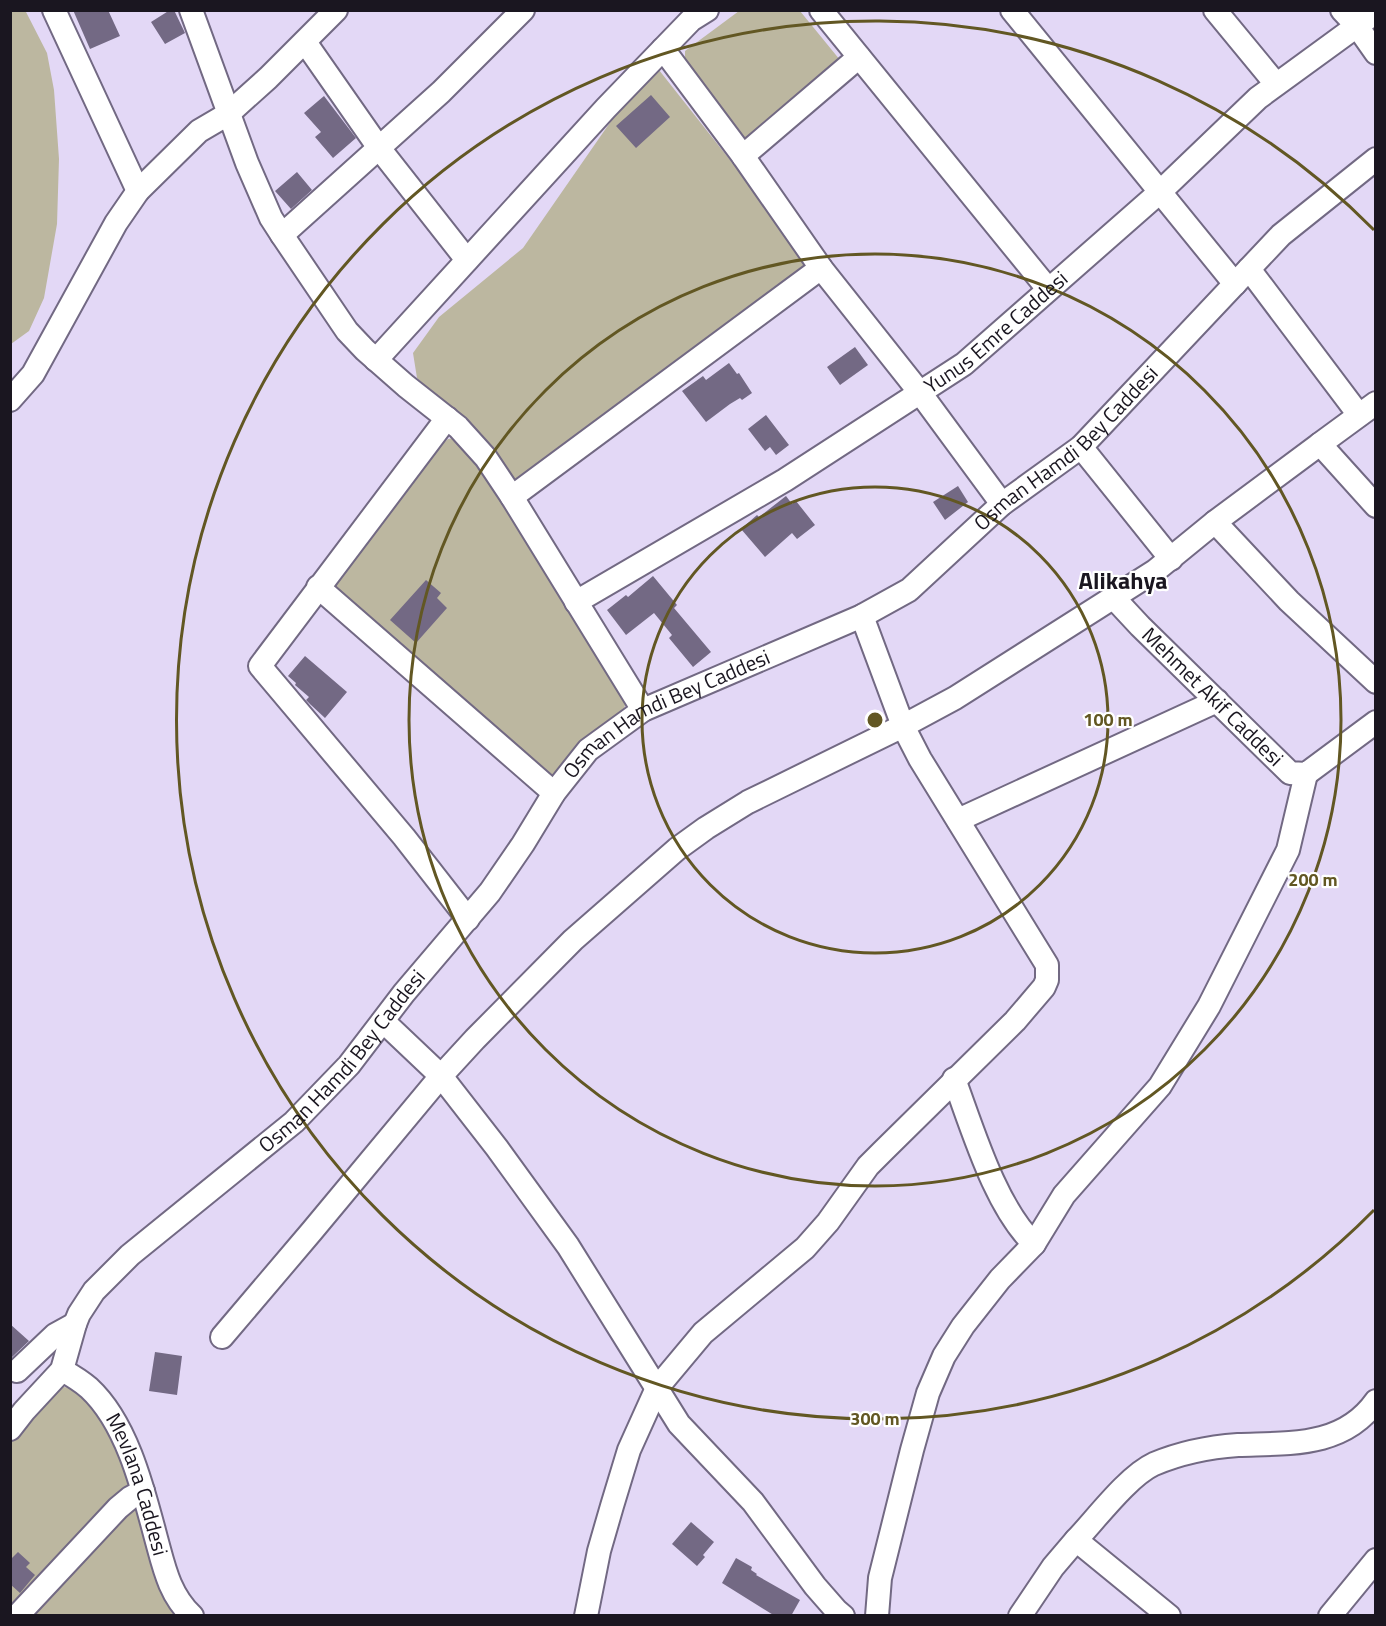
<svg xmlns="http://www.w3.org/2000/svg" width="1386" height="1626" font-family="'Titillium Web',sans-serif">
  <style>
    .green { fill: #bcb7a0 }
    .building { fill: #736984 }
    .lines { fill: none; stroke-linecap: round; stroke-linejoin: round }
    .minor-casing { stroke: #726983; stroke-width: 26 }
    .minor { stroke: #fff; stroke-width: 22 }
    .ring { fill: none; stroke: #625723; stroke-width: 3 }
    .labels { text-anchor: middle; stroke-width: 4.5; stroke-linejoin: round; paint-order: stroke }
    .street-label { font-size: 21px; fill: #1a1620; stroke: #fff }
    .quarter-label { font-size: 24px; font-weight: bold; fill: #1a1620; stroke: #fff }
    .centre { fill: #625723; stroke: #fff; stroke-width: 3 }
    .ring-label { font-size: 18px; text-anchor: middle; font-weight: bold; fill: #625723; stroke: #fff; stroke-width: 4.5; stroke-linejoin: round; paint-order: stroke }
  </style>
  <rect width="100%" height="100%" fill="#e3d8f6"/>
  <path class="green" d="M25 10 47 53 54 90 59 159 57 224 44 298 29 331 11 344 10 11Z
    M739 11H800L840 60 752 138 741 137 685 63V51Z
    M659 70 749 184 806 265 641 390 511 485 449 409 417 378 413 353 439 317 523 248 618 111Z
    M454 438 493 485 627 697 624 709 582 741 551 777 330 587 435 450 448 439Z
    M61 1387C67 1387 73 1388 78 1392 99 1409 129 1462 130 1489L11 1616V1438Z
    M135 1506 155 1574 178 1615 21 1616Z"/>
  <path class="building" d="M73 10H108L120 36 90 49Z
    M170 10H174L185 33 165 44 151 22Z
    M651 95 670 117 636 148 616 126Z
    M324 96 356 138 333 158 315 137 321 132 304 113Z
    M297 172 312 190 291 209 275 191Z
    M855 347 868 365 840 385 827 367Z
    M729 363 737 374 739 373 752 393 742 400 740 398 730 404 706 422 682 391 703 376 706 380Z
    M766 415 789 445 776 455 770 447 765 451 748 429Z
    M958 486 968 502 945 520 933 502Z
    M786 496 792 504 796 501 815 525 797 539 792 533 765 557 741 529 757 515 759 517Z
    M653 576 677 605 674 608 711 652 693 667 669 638 672 635 654 613 626 635 607 610 626 595 628 597Z
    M426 580 441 593 437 598 447 608 416 643 390 620Z
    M305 656 347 692 325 718 311 705 306 700 309 697 295 685 296 683 288 676Z
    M10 1324 29 1341 10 1359Z
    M155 1352 182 1356 177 1395 149 1391Z
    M691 1522 714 1542 703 1555 705 1557 697 1566 672 1544Z
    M18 1552 30 1563 26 1567 35 1575 20 1593 10 1584V1560Z
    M736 1558 752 1567 751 1570 757 1574 756 1575 800 1600 791 1616H775L722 1583Z"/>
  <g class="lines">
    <g class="minor-casing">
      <g id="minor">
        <path d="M54 10 138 191"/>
        <path d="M191 10 247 163 271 218 282 235 347 331 365 350 406 386 458 427 486 458 512 497 643 710"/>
        <path d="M821 10 1048 289"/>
        <path d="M1012 10 1235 284"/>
        <path d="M1215 10 1276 84"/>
        <path d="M1342 10 1357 26 1376 53"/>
        <path d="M305 42 379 148 467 260"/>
        <path d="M663 49 743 156 821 268 921 394 1002 504"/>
        <path d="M743 156 859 57"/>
        <path d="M282 235 441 92 523 10"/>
        <path d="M1249 269 1359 415"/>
        <path d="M376 360 606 108 691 20 707 10"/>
        <path d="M10 400 33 374 116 223 138 191 199 131 228 114 268 78 336 10"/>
        <path d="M447 418 260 666 404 837 468 919"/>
        <path d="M1320 444 1376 403"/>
        <path d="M1081 447 1171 559"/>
        <path d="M512 497 821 268"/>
        <path d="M1215 522 1289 601 1376 682"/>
        <path d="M318 587 554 793"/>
        <path id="s1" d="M1113 597 1140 626 1290 773 1306 774 1376 722"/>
        <path id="s2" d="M576 602 785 480 964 364 1161 191 1258 98 1376 12"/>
        <path d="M958 820 1217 701"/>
        <path d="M383 1021 441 1076 497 1148 568 1246 679 1424 753 1502 815 1586 836 1610 843 1616"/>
        <path d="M954 1079C973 1130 995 1206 1034 1244"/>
        <path d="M222 1337 312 1231 441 1076 475 1039 573 940 677 849 706 828 748 802 903 726 955 698 1155 571 1215 522 1320 444 1376 506"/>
        <path id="s3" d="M62 1370C71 1375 81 1381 89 1388 127 1423 143 1489 156 1538 164 1567 169 1594 192 1616"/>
        <path d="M17 1371 55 1335 75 1324"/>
        <path id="s4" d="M10 1429 24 1411 62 1370 75 1324 79 1314 94 1291 130 1255 294 1122 349 1065 404 993 490 892 523 844 554 793 588 750 643 710 862 616 909 590 1002 504 1081 447 1281 235 1376 159"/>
        <path d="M1076 1540C1096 1519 1128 1476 1154 1464 1180 1453 1210 1447 1238 1445 1288 1443 1343 1448 1376 1401"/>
        <path d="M17 1616 118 1508 130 1498 143 1491"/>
        <path d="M586 1616 599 1551 612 1506 629 1450 657 1388 703 1333 805 1248 828 1222 868 1166 882 1152 1015 1021 1044 987 1047 980V965L920 759 903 726 862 616"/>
        <path d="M877 1616 880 1578 912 1450 928 1393 944 1356 963 1326 1000 1279 1034 1244 1064 1195 1160 1086 1209 1006 1288 850 1306 774"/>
        <path d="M1020 1616 1053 1567 1076 1540 1169 1616"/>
        <path d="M1330 1616 1376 1560"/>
      </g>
    </g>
    <use href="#minor" class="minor"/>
  </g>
  <g class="ring">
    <circle cx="875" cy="720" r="233"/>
    <circle cx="875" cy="720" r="466"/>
    <path d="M1374 1210A699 699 0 1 1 1374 230"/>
  </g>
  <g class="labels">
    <g class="street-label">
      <text dy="7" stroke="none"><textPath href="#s2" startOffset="500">Yunus Emre Caddesi</textPath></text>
      <text dy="7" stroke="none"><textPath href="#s4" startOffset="1474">Osman Hamdi Bey Caddesi</textPath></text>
      <text dy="7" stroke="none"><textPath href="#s1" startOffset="141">Mehmet Akif Caddesi</textPath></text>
      <text dy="7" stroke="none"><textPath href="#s4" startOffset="988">Osman Hamdi Bey Caddesi</textPath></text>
      <text dy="7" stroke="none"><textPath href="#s4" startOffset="504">Osman Hamdi Bey Caddesi</textPath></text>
      <text dy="7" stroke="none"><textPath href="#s3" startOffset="142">Mevlana Caddesi</textPath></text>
    </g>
    <g class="quarter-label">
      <text x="1123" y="589">Alikahya</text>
    </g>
  </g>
  <circle cx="875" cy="720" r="9" class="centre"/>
  <g class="ring-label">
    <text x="1108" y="726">100 m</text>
    <text x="1313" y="886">200 m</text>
    <text x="875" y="1425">300 m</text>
  </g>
  <rect width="1386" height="1626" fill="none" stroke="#1a1620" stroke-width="24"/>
</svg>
